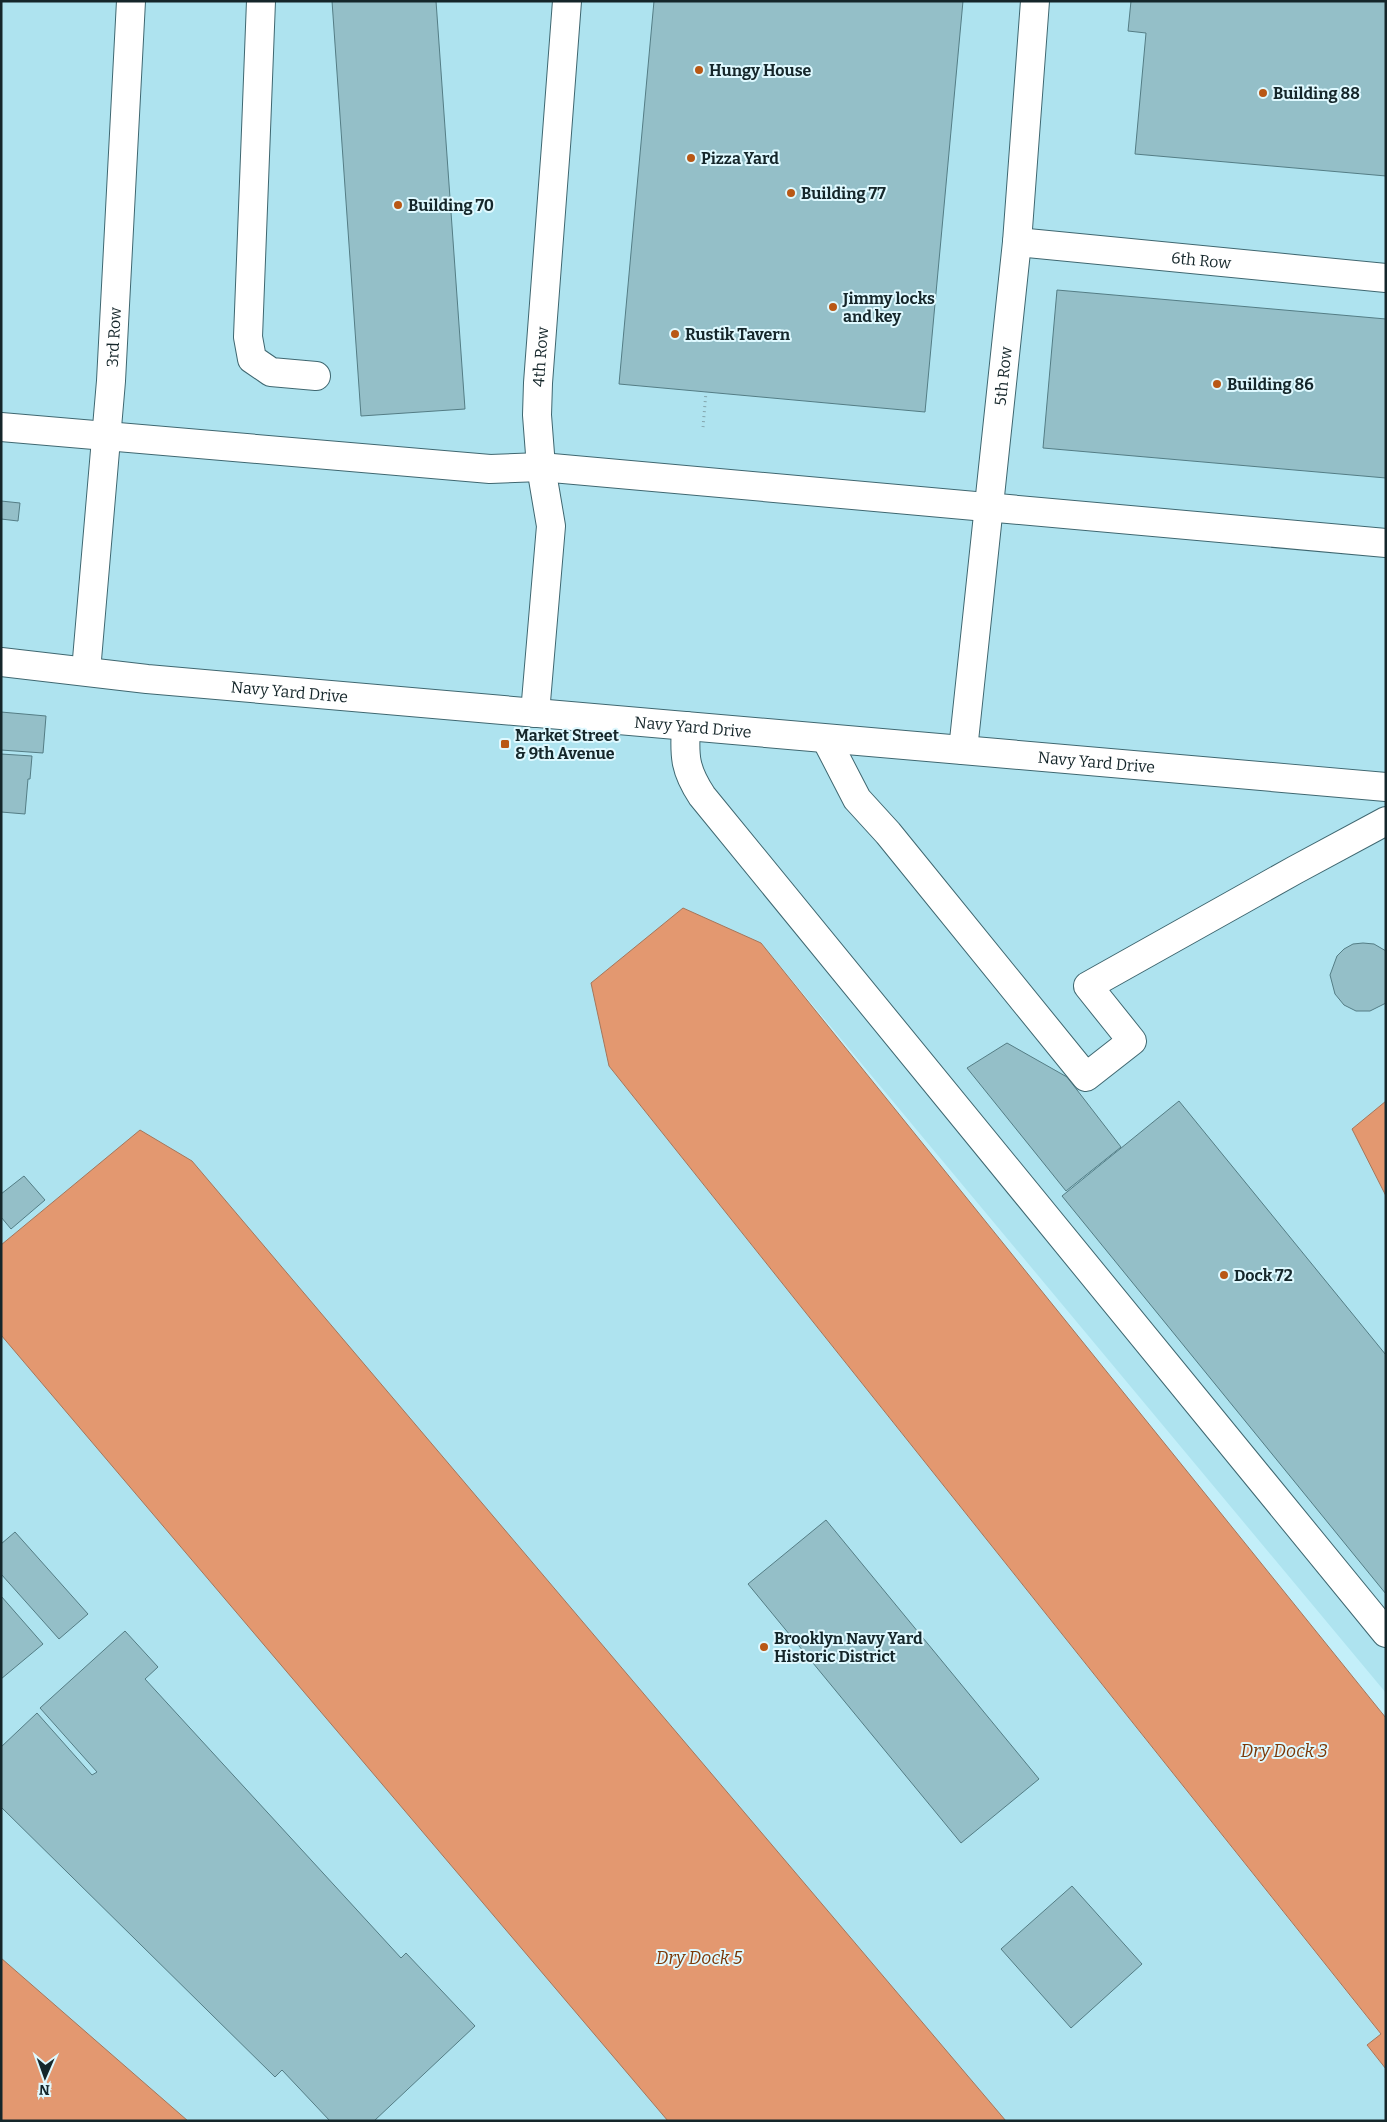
<svg xmlns="http://www.w3.org/2000/svg" width="1387" height="2122" font-family="Bitter,serif">
  <style>
    .built { fill: #aee3ef }
    .water { fill: #e39870; stroke: #a5765b }
    .building { fill: #94bfc8; stroke: #547d85 }
    .lines { fill: none; stroke-linecap: round; stroke-linejoin: round }
    .minor-casing { stroke: #3f6770; stroke-width: 30 }
    .path { stroke: #83a5ad; stroke-width: 3; stroke-dasharray: 1 4; stroke-linecap: butt }
    .minor { stroke: #fff; stroke-width: 28 }
    .poi-dot { fill: #b95815; stroke: #dff9ff; stroke-width: 2 }
    .labels { text-anchor: middle; stroke-width: 4; stroke-linejoin: round; paint-order: stroke }
    .poi-label { font-size: 16px; font-weight: bold; fill: #15262a; stroke: #dff9ff; text-anchor: start }
    .street-label { font-size: 16px; fill: #15262a; stroke: #dff9ff }
    .water-label { font-size: 18px; font-style: italic; fill: #7a3706; stroke: #dff9ff }
  </style>
  <rect width="100%" height="100%" fill="#c3eff9"/>
  <path class="built" d="M1 1H1386V1101L1352 1129 1386 1196V1693L761 943 609 1066 1381 2035 1367 2046 1386 2069V2121H1Z"/>
  <path class="water" d="M683 908 761 943 1386 1718V2069L1367 2045 1381 2034 609 1066 591 983Z
    M1386 1101V1196L1352 1129Z
    M140 1130 192 1161 1006 2121H668L1 1335V1245Z
    M1 1958 188 2121H1Z"/>
  <path class="building" d="M332 1H436L465 409 361 416Z
    M654 1H963L925 412 619 384Z
    M1131 1H1386V176L1135 154 1146 33 1128 31Z
    M1057 290 1386 319V478L1043 448Z
    M1 501 20 503 18 521 1 519Z
    M1 712 46 716 43 753 1 750Z
    M1 754 32 756 30 779H28L25 814 1 812Z
    M1363 943 1374 944 1386 951V1003L1370 1011H1356L1344 1005 1335 994 1330 975 1337 956 1344 949 1353 944Z
    M1007 1043 1067 1077 1121 1147 1066 1191 967 1068Z
    M1179 1101 1386 1355V1594L1062 1196Z
    M24 1176 45 1200 11 1229 1 1217V1194Z
    M826 1520 1039 1779 961 1843 748 1584Z
    M15 1532 88 1614 59 1639 1 1574V1544Z
    M1 1596 43 1644 1 1679Z
    M125 1631 158 1667 145 1679 401 1958 406 1953 475 2026 374 2121H330L282 2070 275 2077 1 1807V1747L37 1713 92 1775 97 1772 40 1708Z
    M1072 1886 1142 1964 1071 2028 1001 1949Z"/>
  <g class="lines">
    <g class="minor-casing">
      <g id="minor">
        <path d="M261 1 248 337 252 359 271 372 316 376"/>
        <path id="s1" d="M1017 242 1386 278"/>
        <path d="M1 427 490 469 541 467 1386 543"/>
        <path id="s2" d="M1 662 147 679 1386 787"/>
        <path id="s3" d="M86 671 111 381 131 1"/>
        <path id="s4" d="M535 713 551 526 541 467 537 415 538 383 567 1"/>
        <path d="M686 726C684 757 685 770 702 796L1386 1633"/>
        <path d="M826 739 857 799 888 833 1086 1077 1132 1041 1088 986 1295 870 1386 821"/>
        <path id="s5" d="M963 750 1017 242 1035 1"/>
      </g>
    </g>
    <path class="path" d="M703 427 706 392"/>
    <use href="#minor" class="minor"/>
  </g>
  <g class="poi-dot">
    <circle cx="699" cy="70" r="5"/>
    <circle cx="1263" cy="93" r="5"/>
    <circle cx="691" cy="158" r="5"/>
    <circle cx="791" cy="193" r="5"/>
    <circle cx="398" cy="205" r="5"/>
    <circle cx="833" cy="307" r="5"/>
    <circle cx="675" cy="334" r="5"/>
    <circle cx="1217" cy="384" r="5"/>
    <rect x="500" y="739" width="10" height="10" rx="2.5"/>
    <circle cx="1224" cy="1275" r="5"/>
    <circle cx="764" cy="1647" r="5"/>
  </g>
  <g class="labels">
    <g class="poi-label">
      <text x="709" y="76">Hungy House</text>
      <text x="1273" y="99">Building 88</text>
      <text x="701" y="164">Pizza Yard</text>
      <text x="801" y="199">Building 77</text>
      <text x="408" y="211">Building 70</text>
      <text x="843" y="304">Jimmy locks<tspan x="843" dy="18">and key</tspan></text>
      <text x="685" y="340">Rustik Tavern</text>
      <text x="1227" y="390">Building 86</text>
      <text x="515" y="741">Market Street<tspan x="515" dy="18">&amp; 9th Avenue</tspan></text>
      <text x="1234" y="1281">Dock 72</text>
      <text x="774" y="1644">Brooklyn Navy Yard<tspan x="774" dy="18">Historic District</tspan></text>
    </g>
    <g class="street-label">
      <text dy="6" stroke="none"><textPath href="#s1" startOffset="185">6th Row</textPath></text>
      <text dy="6" stroke="none"><textPath href="#s3" startOffset="335">3rd Row</textPath></text>
      <text dy="6" stroke="none"><textPath href="#s4" startOffset="358">4th Row</textPath></text>
      <text dy="6" stroke="none"><textPath href="#s5" startOffset="376">5th Row</textPath></text>
      <text dy="6" stroke="none"><textPath href="#s2" startOffset="290">Navy Yard Drive</textPath></text>
      <text dy="6" stroke="none"><textPath href="#s2" startOffset="695">Navy Yard Drive</textPath></text>
      <text dy="6" stroke="none"><textPath href="#s2" startOffset="1100">Navy Yard Drive</textPath></text>
    </g>
    <g class="water-label">
      <text x="1284" y="1757">Dry Dock 3</text>
      <text x="699" y="1964">Dry Dock 5</text>
    </g>
  </g>
  <rect width="1387" height="2122" fill="none" stroke="#15262a" stroke-width="5"/>
  <g transform="translate(45 2077) rotate(182)" stroke="#dff9ff" stroke-width="4" paint-order="stroke">
  <path d="M0-4L9 19L0 12L-9 19Z" fill="#15262a"/>
  <text y="-8" font-size="14" font-weight="bold" text-anchor="middle" fill="#15262a">N</text>
  </g>
</svg>
